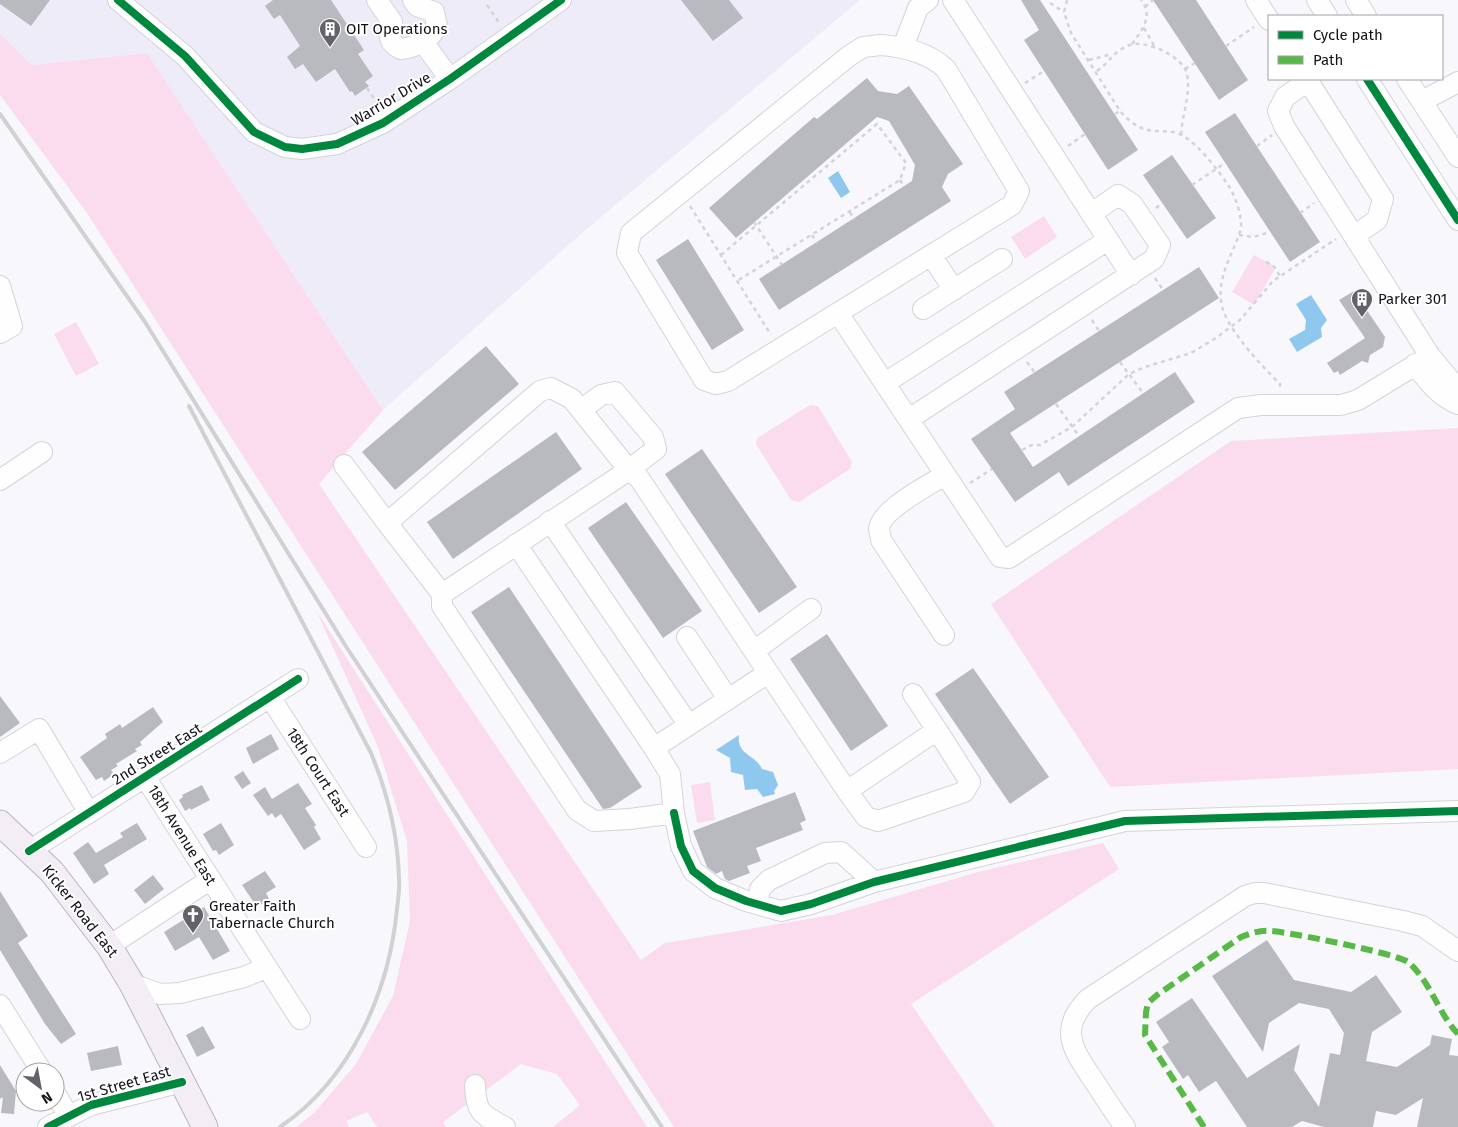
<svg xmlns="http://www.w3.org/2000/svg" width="1458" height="1127" font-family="'Fira Sans',sans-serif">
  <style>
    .built { fill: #edecf8 }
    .green { fill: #fadcee }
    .water { fill: #8ec8ef }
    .building { fill: #b9bac0 }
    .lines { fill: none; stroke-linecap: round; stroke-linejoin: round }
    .minor-casing { stroke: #d4d4d9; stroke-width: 22 }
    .major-casing { stroke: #bcb3c0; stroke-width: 27 }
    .path { stroke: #d4d4d6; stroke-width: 2.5; stroke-dasharray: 4 4; stroke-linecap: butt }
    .minor { stroke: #fefeff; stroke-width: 20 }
    .major { stroke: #f3eef5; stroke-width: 25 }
    .rail { stroke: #d1d1d2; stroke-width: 4 }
    .quiet { stroke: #58b947; stroke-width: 6; stroke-dasharray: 12 6; stroke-linecap: butt }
    .cycleway-casing { stroke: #fff; stroke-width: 11 }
    .cycleway { stroke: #00873e; stroke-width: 8 }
    .labels { text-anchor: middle; stroke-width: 4; stroke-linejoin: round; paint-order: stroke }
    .poi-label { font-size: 15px; fill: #131218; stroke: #fff; text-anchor: start }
    .street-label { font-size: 15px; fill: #131218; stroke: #fff }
  </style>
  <rect width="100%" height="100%" fill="#f8f7fc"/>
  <path class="built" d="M0 0H860L582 233 383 410 147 53 31 65 0 46Z"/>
  <path class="green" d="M0 34 31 65 147 53 383 410 319 484 641 960 665 943 832 915 978 872 1103 843 1119 869 911 1004 995 1127H674L87 213 0 95Z
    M1044 216 1057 237 1025 259 1011 237Z
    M1254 255 1276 267 1254 305 1232 292Z
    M76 322 99 364 76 376 54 334Z
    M810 405 818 406 852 462 850 469 799 502 791 500 756 444 757 438Z
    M1458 428V769L1110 787 991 604 1231 441Z
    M316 610 647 1127H553L580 1105 557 1074 521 1064 443 1122 446 1127H377L367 1112 346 1121 349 1127H296L314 1113 356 1064 393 996 410 921 407 841 378 747Z
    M710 782 715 820 697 823 691 785Z"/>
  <path class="water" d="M838 171 850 192 841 198 828 178Z
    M1311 295 1327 320 1321 328 1322 337 1297 352 1289 339 1305 330 1306 320 1296 304Z
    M739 735C736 755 756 755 762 769L773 772 778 785 774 791 775 794 763 797 757 789 745 790 743 775 731 772 730 758 716 750Z"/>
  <path class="building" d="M0 0H50L31 26 0 4Z
    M273 0H331L364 50 358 54 373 76 365 82 369 86 355 96 352 91 350 92 335 69 316 82 303 64 295 69 287 57 300 46 280 15 274 19 265 6Z
    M681 0H729L743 18 713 41Z
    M1021 0H1040L1138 150 1108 170 1024 40 1039 30Z
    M1153 0H1196L1248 80 1219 100Z
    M867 78 878 91 897 94 909 86 963 164 948 174 942 187 951 201 779 310 759 279 912 181 915 165 889 121 877 117 736 238 709 208 814 117 817 119Z
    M1235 113 1320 242 1290 262 1205 132Z
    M1172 155 1216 218 1187 239 1143 175Z
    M688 239 744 330 712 350 656 260Z
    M1199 267 1219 298 1010 433 1033 467 1175 372 1195 402 1068 486 1059 472 1015 502 971 439 1015 409 1004 392Z
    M1354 291 1385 337 1383 347 1370 355 1368 363 1362 361 1340 375 1338 371 1334 373 1327 363 1365 338 1339 300Z
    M486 346 519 384 395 490 362 452Z
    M556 432 582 469 453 559 427 522Z
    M702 449 797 587 759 613 665 474Z
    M626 502 702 611 663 638 588 528Z
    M509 587 642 787 610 808 603 809 471 612Z
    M827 634 888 726 851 751 790 659Z
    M973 668 1049 777 1010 804 935 694Z
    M0 696 20 723 0 737Z
    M153 707 163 722 140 742 142 745 135 749 137 751 116 764 118 766 111 770 114 774 104 781 102 777 96 780 80 757 107 738 105 734 120 724 122 728Z
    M271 734 279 749 253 764 246 748Z
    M243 771 251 783 242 789 234 777Z
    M298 783 312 804 305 808 316 825 314 827 321 839 304 850 281 814 275 818 272 813 268 816 253 795 265 787 272 799Z
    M202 785 210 800 191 810 190 808 185 811 179 800 183 797 182 795Z
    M795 792 806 820 800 823 803 830 756 848 761 861 747 866 750 873 729 881 725 879 722 871 716 874 707 867 693 831Z
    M137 823 147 839 104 865 109 874 94 884 73 853 88 842 96 853 123 837 120 833Z
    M221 823 234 845 219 855 216 850 213 851 203 834Z
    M265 871 276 887 266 893 269 899 257 907 242 885Z
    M153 875 164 889 145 904 134 890Z
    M0 891 28 936 18 943 76 1034 61 1044 45 1024 0 950Z
    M204 907 230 951 213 960 199 937 175 951 164 932Z
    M1267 940 1294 980 1351 992 1376 975 1402 1012 1372 1032 1366 1061 1397 1067 1430 1045 1432 1035 1452 1039 1449 1055 1458 1056V1127H1417L1423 1098 1396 1115 1376 1111 1373 1127H1324L1302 1121 1292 1127H1247L1216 1081 1199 1092 1188 1075 1183 1079 1162 1047 1169 1042 1156 1022 1192 998 1247 1078 1300 1044 1294 1070 1319 1107 1330 1053 1340 1055 1344 1033 1329 1009 1299 1003 1269 1023 1263 1052 1212 976Z
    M203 1026 215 1048 197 1057 186 1035Z
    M118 1046 122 1065 91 1071 87 1053Z
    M0 1065 16 1091 14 1114 1 1113 3 1097 0 1099Z"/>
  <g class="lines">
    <g class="minor-casing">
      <path id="minor" d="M118 0 185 56 254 132 285 147 302 149 337 144 383 123 450 79 561 0
        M377 0 392 22C387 34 389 44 401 49 417 47 430 40 437 26L434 12 417 6 413 0
        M953 0 1131 275
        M1256 0 1269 20
        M1317 0 1327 16
        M1356 0 1366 16
        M423 42 450 79
        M881 45C904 47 928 52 946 69L1019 191 1012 205 728 381 716 384 704 380 627 253 631 233 849 56 863 47Z
        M903 47 918 8 928 0
        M1307 79 1308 81 1285 97 1278 111 1284 126 1430 356 1451 381 1458 385
        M1367 79 1458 220
        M1407 79 1458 157
        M1308 81 1383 199 1377 220 1354 236
        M1422 101 1458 82
        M931 255 954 290
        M0 286 12 326 0 333
        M923 309 1002 259
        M838 313 1000 557 1009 558 1238 408 1261 405H1341L1358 400 1430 356
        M1415 364C1427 381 1439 396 1458 404
        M885 383 1108 240
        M909 419 1154 259 1160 245 1132 204 1118 195 1091 214
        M344 465 387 523
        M0 480 42 452
        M550 521 688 724
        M516 544 654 748
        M442 594 629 470 656 449 653 437 615 392 601 395 581 410
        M944 635 881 540C881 537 879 532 879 529 881 509 929 485 945 475
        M687 637 728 699
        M754 651 811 609
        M768 673 654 748 670 774 674 813 630 819 594 821 577 810 442 606V594L387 523 540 391 551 388 572 399 629 470 639 478 847 791 866 817 878 821 964 792 970 782 937 730 847 791
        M913 694 937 730
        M270 697 366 847
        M0 753 39 729 89 813
        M145 777 300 1019
        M674 813 681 846 693 871 715 888 746 901 781 911 811 904 874 882 1125 821 1458 811
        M29 851 298 679
        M757 904 760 889 769 880 825 853 841 852 874 882
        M109 946 211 879
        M132 984 160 994 180 993 244 977 266 968
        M0 1005 42 1072
        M475 1085C476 1113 481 1114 505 1127
        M55 1093 68 1115
        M48 1127 91 1105 182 1082
        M1125 1127C1114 1112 1104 1096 1094 1081 1074 1051 1057 1030 1088 999L1245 896 1255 893H1264L1403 921 1422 926 1458 951"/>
    </g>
    <g class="major-casing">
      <path id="major" d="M0 823 52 872 109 946 132 984 205 1127"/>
    </g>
    <path class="path" d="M1067 0 1064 12 1071 33 1120 111C1126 118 1135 126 1144 129 1156 133 1170 129 1182 135 1200 146 1219 171 1230 188 1236 198 1244 221 1240 232 1232 255 1218 276 1221 301 1223 326 1263 367 1280 384V389
      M1050 3 1064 12
      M487 5 500 24
      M1145 7 1153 0
      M1144 28 1155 47
      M1132 44C1142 30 1154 16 1141 0
      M1226 46 1254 27
      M1089 60 1112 54
      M1185 69 1195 63
      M1097 71C1111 61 1112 52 1130 45 1145 39 1184 57 1187 74 1191 94 1182 115 1181 135
      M1025 83 1044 71
      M367 88 379 106
      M1115 114 1120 111
      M1068 146 1085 134
      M1257 146 1272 135
      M900 180 904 186
      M1192 185 1225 163
      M690 206 771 335
      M1156 208 1162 203
      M850 212 854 220
      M1300 213 1314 203
      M754 222 782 265
      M812 235 817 243
      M1239 235 1253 237 1270 232
      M721 255 877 124 906 163 900 180 737 281
      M1266 262 1273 265 1280 276
      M1155 278 1163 290
      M1092 320 1099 331
      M1027 362 1035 373
      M1120 362 1143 393
      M1056 404 1079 436
      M1022 450 1032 445H1040L1072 427 1129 374 1145 367 1191 353 1216 338 1240 320 1273 281 1336 239
      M970 483 992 469"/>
    <use href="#minor" class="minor"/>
    <use href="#major" class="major"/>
    <path class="rail" d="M0 114 145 322 347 648 662 1127
      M189 406 371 753C388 794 398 835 399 879 400 889 398 899 397 909 389 992 351 1079 280 1127"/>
    <path class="quiet" d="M1204 1127 1145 1035 1146 1012 1148 1003 1157 995 1241 937C1251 933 1260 930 1271 931 1289 932 1398 954 1408 962 1431 982 1438 1013 1458 1034"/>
    <g class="cycleway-casing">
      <path id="cycleway" d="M118 0 185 56 254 132 285 147 302 149 337 144 383 123 450 79 561 0
        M1367 79 1458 220
        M674 813 681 846 693 871 715 888 746 901 781 911 811 904 874 882 1125 821 1458 811
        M29 851 298 679
        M48 1127 91 1105 182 1082"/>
    </g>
    <use href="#cycleway" class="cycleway"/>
  </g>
  <defs>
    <g id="building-pin" transform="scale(1.125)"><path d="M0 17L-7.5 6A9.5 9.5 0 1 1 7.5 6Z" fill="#636268" stroke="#fff"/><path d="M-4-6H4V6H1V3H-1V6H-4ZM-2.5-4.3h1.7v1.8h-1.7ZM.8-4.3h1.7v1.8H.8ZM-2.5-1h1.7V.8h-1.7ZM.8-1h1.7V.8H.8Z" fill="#fff"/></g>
    <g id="church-pin" transform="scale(1.125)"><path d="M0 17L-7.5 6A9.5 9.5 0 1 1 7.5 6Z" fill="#636268" stroke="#fff"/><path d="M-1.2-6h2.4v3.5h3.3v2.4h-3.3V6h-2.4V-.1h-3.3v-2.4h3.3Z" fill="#fff"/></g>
  </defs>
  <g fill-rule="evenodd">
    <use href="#building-pin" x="330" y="29"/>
    <use href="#building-pin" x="1362" y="299"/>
    <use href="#church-pin" x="193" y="915"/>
  </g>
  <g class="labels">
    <g class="poi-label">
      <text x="346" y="34">OIT Operations</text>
      <text x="1378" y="304">Parker 301</text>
      <text x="209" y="911">Greater Faith<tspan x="209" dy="17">Tabernacle Church</tspan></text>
    </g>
    <g class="street-label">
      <text transform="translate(391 99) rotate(-31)" y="5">Warrior Drive</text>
      <text transform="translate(157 754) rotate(-32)" y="5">2nd Street East</text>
      <text transform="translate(318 772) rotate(57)" y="5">18th Court East</text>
      <text transform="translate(182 835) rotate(58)" y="5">18th Avenue East</text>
      <text transform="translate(80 911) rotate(52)" y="5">Kicker Road East</text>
      <text transform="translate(124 1084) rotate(-16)" y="5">1st Street East</text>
    </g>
  </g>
  <rect x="1268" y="15" width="175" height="65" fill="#ffffff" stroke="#a1a0a3"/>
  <rect x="1278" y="31" width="25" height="8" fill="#00873e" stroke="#a1a0a3"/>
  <text x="1313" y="40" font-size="15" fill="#131218">Cycle path</text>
  <rect x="1278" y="56" width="25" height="8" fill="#58b947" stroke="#a1a0a3"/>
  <text x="1313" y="65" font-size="15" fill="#131218">Path</text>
  <g transform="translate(40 1087) rotate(148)"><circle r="24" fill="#ffffff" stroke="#a1a0a3"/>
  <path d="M0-4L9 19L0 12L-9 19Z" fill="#636268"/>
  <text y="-8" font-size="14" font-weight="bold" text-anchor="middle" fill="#131218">N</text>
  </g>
</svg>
